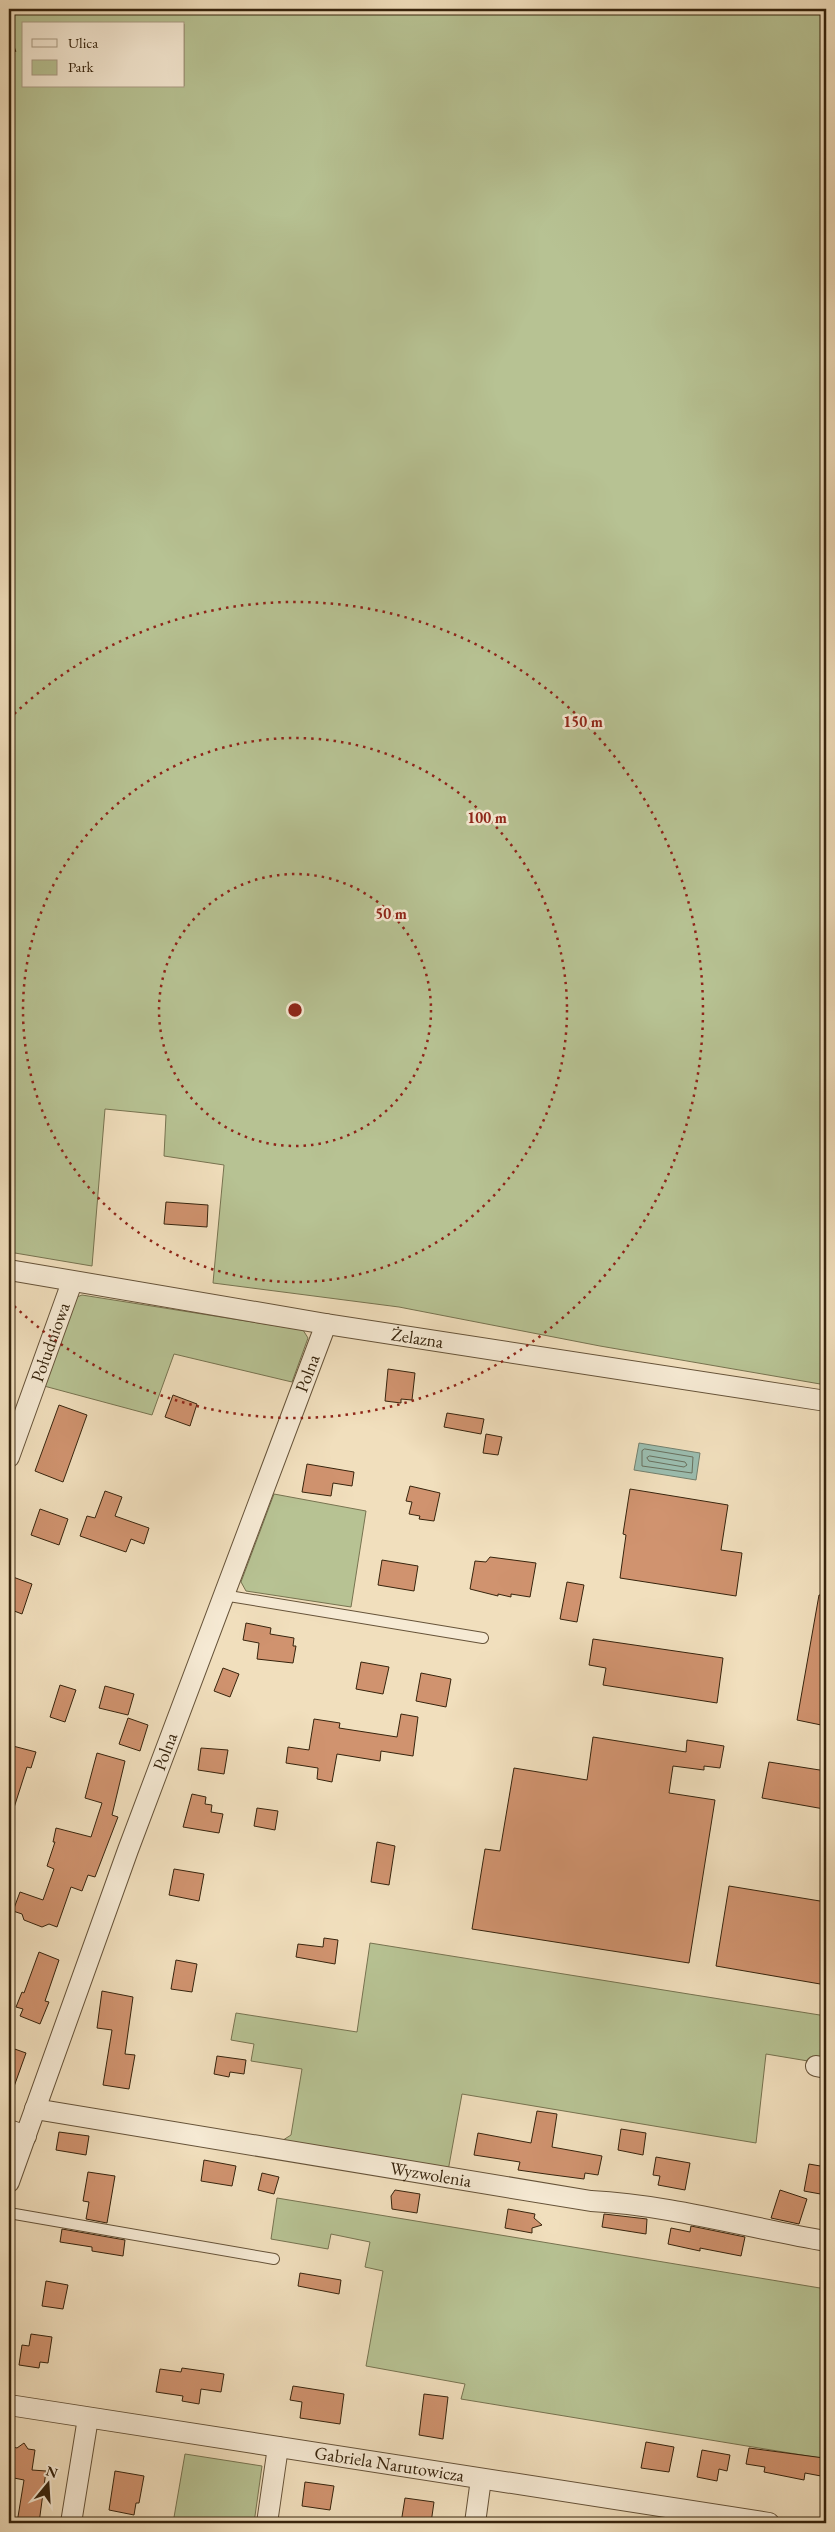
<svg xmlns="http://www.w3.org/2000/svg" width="835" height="2532" font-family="'EB Garamond',serif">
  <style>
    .green { fill: #b7c293; stroke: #777350; fill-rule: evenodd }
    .water { fill: #9bbdaf; stroke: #73806e }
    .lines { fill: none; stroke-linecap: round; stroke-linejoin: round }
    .shore { stroke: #69705e; stroke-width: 1 }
    .building { fill: #d0936f; stroke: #37240d }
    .lane-casing { stroke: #665339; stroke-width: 12 }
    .street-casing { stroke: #665339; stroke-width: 22 }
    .path { stroke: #37240d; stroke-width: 3; stroke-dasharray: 4 2.5; stroke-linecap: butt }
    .lane { stroke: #f6ead4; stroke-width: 10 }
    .street { stroke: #f6ead4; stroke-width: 20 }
    .ring { fill: none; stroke: #8f2418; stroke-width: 2.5; stroke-dasharray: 2.5 5 }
    .labels { text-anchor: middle; stroke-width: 5; stroke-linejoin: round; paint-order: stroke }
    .street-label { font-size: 18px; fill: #37240d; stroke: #f6ead4 }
    .centre { fill: #8f2418; stroke: #f6ead4; stroke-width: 2.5 }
    .ring-label { font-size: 15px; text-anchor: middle; font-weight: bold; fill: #8f2418; stroke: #f6ead4; stroke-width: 5; stroke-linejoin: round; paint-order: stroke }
  </style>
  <rect width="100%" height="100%" fill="#f1dfbd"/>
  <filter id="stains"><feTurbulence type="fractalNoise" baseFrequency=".004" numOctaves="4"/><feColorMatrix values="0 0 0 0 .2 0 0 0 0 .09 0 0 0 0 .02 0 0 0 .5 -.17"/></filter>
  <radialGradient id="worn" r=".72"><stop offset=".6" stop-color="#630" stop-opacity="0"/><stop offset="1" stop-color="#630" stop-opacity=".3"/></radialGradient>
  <path class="green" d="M9 9H826V1385L600 1346 399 1307 213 1283 224 1165 164 1156 166 1115 105 1109 92 1266 9 1252ZM24 24H184V86H24Z
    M82 1295 303 1330 308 1338 292 1382 174 1354 152 1415 44 1386 77 1297Z
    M274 1494 366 1511 351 1607 246 1591 241 1582Z
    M370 1943 826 2016V2064L766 2054 756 2143 462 2094 448 2171 280 2142 291 2135 302 2069 251 2061 254 2044 231 2040 236 2013 357 2032Z
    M277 2198 826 2289V2459L461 2399 465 2384 366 2366 383 2271 365 2267 370 2242 331 2234 328 2249 271 2239Z
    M185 2454 262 2466 254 2523H173Z"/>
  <path class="water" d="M639 1443 700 1453 696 1480 634 1470Z"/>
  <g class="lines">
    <path class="shore" d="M645 1449 693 1457 692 1473 642 1466V1451Z
      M650 1456 685 1462 687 1465 684 1467 649 1461 647 1458Z"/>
  </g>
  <path class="building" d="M166 1202 208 1205 207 1227 164 1224Z
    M388 1369 415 1373 412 1400 401 1399V1403L385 1401Z
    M173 1395 197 1404 190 1426 165 1417Z
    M59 1405 87 1415 63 1482 35 1471Z
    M447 1413 484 1419 481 1434 444 1427Z
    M486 1434 502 1437 498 1455 483 1453Z
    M307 1464 354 1472 352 1486 333 1483 331 1496 302 1492Z
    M410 1486 440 1493 434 1521 419 1519 420 1516 409 1514 412 1502 406 1501Z
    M630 1489 728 1505 721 1550 742 1553 736 1596 620 1578 626 1535 623 1534Z
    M105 1491 122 1497 115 1516 149 1528 144 1544 131 1539 126 1552 80 1536 87 1516 95 1518Z
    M40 1509 68 1519 59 1545 31 1535Z
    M490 1557 536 1563 530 1597 511 1594V1597L498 1594V1596L470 1589 475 1561 486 1562Z
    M382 1560 418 1566 414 1591 378 1585Z
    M13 1577 32 1584 22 1614 9 1609V1588Z
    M567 1582 584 1585 577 1622 560 1619Z
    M819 1595H826V1726L797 1720Z
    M246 1623 271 1628 270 1634 294 1638 293 1646H296L293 1663 257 1659 259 1643 243 1640Z
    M593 1639 723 1658 717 1703 603 1685 606 1668 589 1665Z
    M361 1662 389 1667 383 1694 356 1689Z
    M223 1668 239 1674 230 1697 214 1691Z
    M421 1673 451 1679 446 1707 416 1701Z
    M60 1685 76 1690 65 1722 50 1717Z
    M105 1686 134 1694 128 1715 99 1708Z
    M401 1714 418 1717 413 1756 381 1751 380 1761 337 1754 332 1782 317 1779 318 1768 286 1763 288 1747 309 1750 314 1719 340 1723 339 1728 397 1737Z
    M128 1718 148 1725 140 1751 119 1744Z
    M593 1737 686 1752 687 1740 724 1746 720 1768 704 1766V1770L673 1766 669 1793 715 1800 689 1963 472 1929 485 1849 500 1851 514 1768 587 1780Z
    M9 1745 36 1752 31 1768 27 1767 12 1814H9Z
    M201 1748 228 1750 224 1774 198 1770Z
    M97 1753 125 1761 112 1815 118 1817 95 1877 88 1875 82 1891 71 1887 57 1927 49 1924 42 1927 24 1920 22 1914 13 1911 20 1892 43 1900 54 1869 47 1866 55 1842H53L56 1828 91 1837 102 1803 85 1798Z
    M769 1762 826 1771 824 1809 762 1798Z
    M192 1794 206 1797 205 1804 212 1805 211 1812 223 1814 219 1833 183 1827Z
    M257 1808 278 1811 275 1830 254 1826Z
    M377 1842 395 1846 389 1885 371 1882Z
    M174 1869 204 1874 199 1901 169 1895Z
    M729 1886 826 1902V1985L716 1966Z
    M324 1938 338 1940 335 1964 296 1957 298 1944 323 1947Z
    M39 1952 59 1960 45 2001 49 2002 40 2024 20 2016 23 2009 16 2007 22 1992 24 1993Z
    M176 1960 197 1964 192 1992 171 1989Z
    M102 1991 133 1997 125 2054 135 2055 129 2089 103 2085 112 2030 97 2028Z
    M9 2047 26 2053 11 2095H9Z
    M217 2056 246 2060 244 2074 230 2072 229 2077 214 2074Z
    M537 2111 557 2114 552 2147 602 2156 598 2175 585 2173 584 2179 546 2174 518 2170 520 2162 474 2155 478 2133 531 2143Z
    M621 2129 646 2133 643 2155 618 2150Z
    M59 2132 89 2136 86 2155 56 2150Z
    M656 2157 690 2163 685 2190 658 2185 660 2176 653 2175Z
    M204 2160 236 2166 232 2186 201 2181Z
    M809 2164 826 2167V2195L804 2191Z
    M88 2172 115 2176 107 2223 86 2219 89 2202 83 2201Z
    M262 2173 279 2177 274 2194 258 2190Z
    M395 2190 420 2194 417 2213 392 2209 391 2196Z
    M780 2190 807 2199 799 2224 771 2218Z
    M508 2209 535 2214 534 2218 542 2225 532 2228V2233L505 2228Z
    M604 2214 647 2219 646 2234 602 2227Z
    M691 2226 745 2237 741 2256 700 2248V2251L668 2244 671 2228 690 2232Z
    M62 2229 125 2240 123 2256 92 2251V2247L60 2242Z
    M300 2273 341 2280 339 2294 298 2286Z
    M46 2281 68 2285 63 2309 42 2306Z
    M31 2334 52 2337 48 2363 40 2362 39 2368 19 2365 22 2345 29 2346Z
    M182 2368 224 2374 221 2392 201 2389 199 2404 182 2401 183 2396 156 2392 160 2369 181 2372Z
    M293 2386 344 2394 340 2424 300 2418 302 2402 290 2400Z
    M424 2394 448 2397 443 2439 419 2435Z
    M646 2442 674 2447 669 2472 641 2468Z
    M24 2443 28 2449 35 2450 32 2470 46 2471 39 2523H17L24 2480 9 2477V2456L10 2446 17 2448Z
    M749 2448 824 2458 821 2476 805 2473 804 2480 764 2472 765 2467 746 2464Z
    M702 2450 730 2455 727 2471 719 2469 717 2481 697 2477Z
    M115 2471 144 2476 139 2503H136L134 2515 109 2510Z
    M305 2482 334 2486 330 2510 302 2506Z
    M405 2498 434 2502 431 2523H401Z"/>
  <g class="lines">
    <g class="lane-casing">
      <path id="lane" d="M223 1595 483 1638
        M9 2213 274 2259"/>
    </g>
    <g class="street-casing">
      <g id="street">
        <path id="s1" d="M9 1270 326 1324 826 1401"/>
        <path id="s2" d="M9 1457 72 1282"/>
        <path d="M816 2066 826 2068"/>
        <path id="s3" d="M35 2109 591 2201C671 2205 748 2228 826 2241"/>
        <path d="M9 2130 26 2136"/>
        <path id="s4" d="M9 2182 128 1850 326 1324"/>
        <path id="s5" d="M9 2405 769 2523"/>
        <path d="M71 2523 88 2418"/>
        <path d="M267 2523 278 2447"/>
        <path d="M475 2523 481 2479"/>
      </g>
    </g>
    <path class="path" d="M9 36 15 52"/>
    <use href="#lane" class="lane"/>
    <use href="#street" class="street"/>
  </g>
  <g class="ring">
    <circle cx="295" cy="1010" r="136"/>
    <circle cx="295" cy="1010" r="272"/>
    <path d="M9 719A408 408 0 1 1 9 1301"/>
  </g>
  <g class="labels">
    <g class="street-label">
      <text dy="6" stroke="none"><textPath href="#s1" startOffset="414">Żelazna</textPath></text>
      <text dy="6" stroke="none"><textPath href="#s2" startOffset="122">Południowa</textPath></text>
      <text dy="6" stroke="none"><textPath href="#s4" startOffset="862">Polna</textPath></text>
      <text dy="6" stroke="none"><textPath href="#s4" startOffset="458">Polna</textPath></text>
      <text dy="6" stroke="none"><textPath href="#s3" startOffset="401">Wyzwolenia</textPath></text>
      <text dy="6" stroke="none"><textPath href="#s5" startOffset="385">Gabriela Narutowicza</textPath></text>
    </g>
  </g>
  <circle cx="295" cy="1010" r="8" class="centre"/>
  <g class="ring-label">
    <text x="583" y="727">150 m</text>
    <text x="487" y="823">100 m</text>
    <text x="391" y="919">50 m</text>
  </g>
  <rect width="835" height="2532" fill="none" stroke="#f1dfbd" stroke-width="30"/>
  <rect x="10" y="10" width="815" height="2512" fill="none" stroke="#37240d" stroke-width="2.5"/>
  <rect x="15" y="15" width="805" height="2502" fill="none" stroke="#37240d"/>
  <rect x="22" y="22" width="162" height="65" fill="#f6ead4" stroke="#aa9b84"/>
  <rect x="32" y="39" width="25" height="8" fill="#f6ead4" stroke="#aa9b84"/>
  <text x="68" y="48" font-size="15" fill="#37240d">Ulica</text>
  <rect x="32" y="60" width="25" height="15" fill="#b7c293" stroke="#aa9b84"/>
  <text x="68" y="72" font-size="15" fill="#37240d">Park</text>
  <g transform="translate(48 2484) rotate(18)" stroke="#f6ead4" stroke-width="4" paint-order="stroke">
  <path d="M0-4L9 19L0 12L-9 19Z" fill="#37240d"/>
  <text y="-8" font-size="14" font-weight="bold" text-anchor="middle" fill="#37240d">N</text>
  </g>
  <rect width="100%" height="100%" filter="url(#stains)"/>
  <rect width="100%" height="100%" fill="url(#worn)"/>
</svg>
